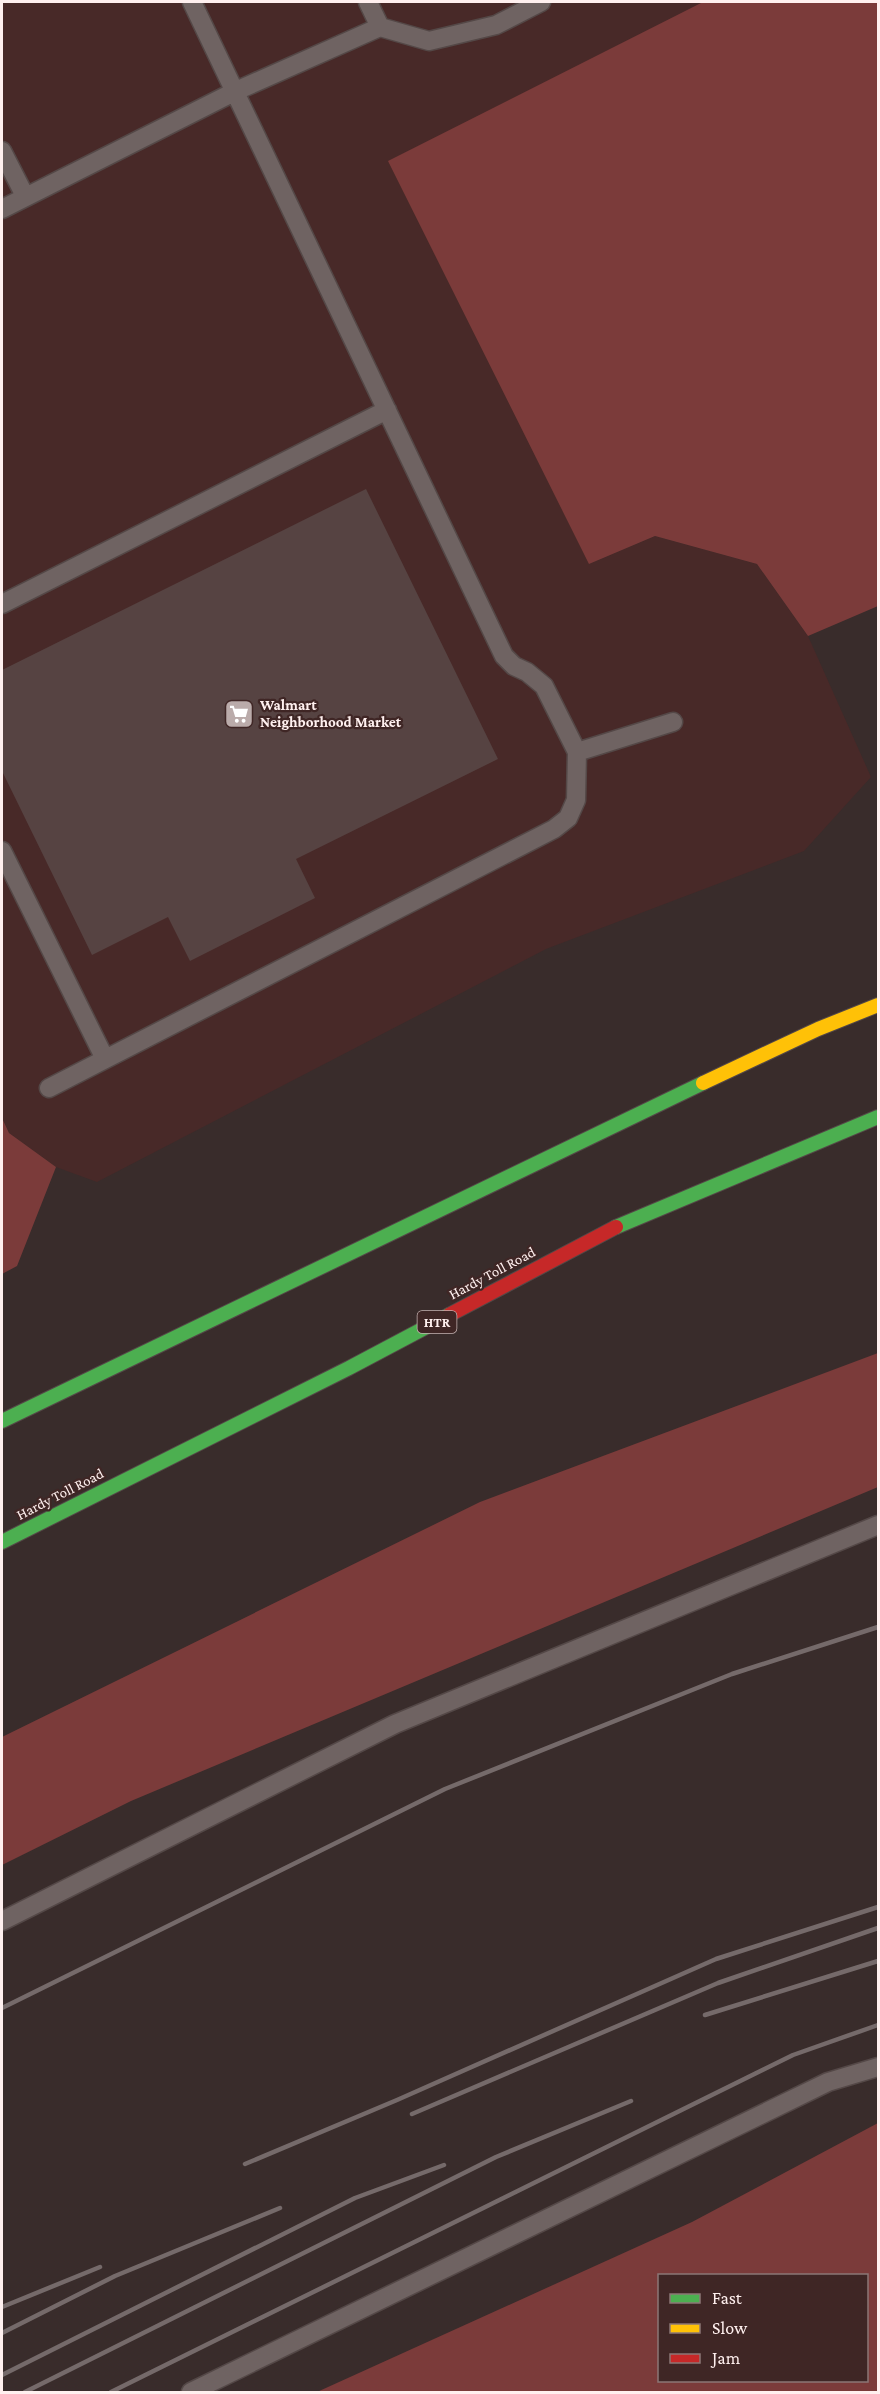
<svg xmlns="http://www.w3.org/2000/svg" width="880" height="2394" font-family="'Crimson Pro',serif">
  <style>
    .built { fill: #482928 }
    .forest { fill: #7b3b3a; fill-rule: evenodd }
    .building { fill: #564342 }
    .lines { fill: none; stroke-linecap: round; stroke-linejoin: round }
    .lane-casing { stroke: #544847; stroke-width: 21 }
    .fast-casing { stroke: #544847; stroke-width: 16 }
    .slow-casing { stroke: #544847; stroke-width: 16 }
    .jam-casing { stroke: #544847; stroke-width: 16 }
    .lane { stroke: #6f6362; stroke-width: 18 }
    .fast { stroke: #4caf50; stroke-width: 14 }
    .slow { stroke: #ffc107; stroke-width: 14 }
    .jam { stroke: #c62828; stroke-width: 14 }
    .rail { stroke: #756a6a; stroke-width: 4.5 }
    .labels { text-anchor: middle; stroke-width: 4.5; stroke-linejoin: round; paint-order: stroke }
    .shield { fill: #3f2625; stroke: #c5b3b2; stroke-width: 1.5 }
    .shield-label { font-size: 14px; font-weight: bold; fill: #fff0ef }
    .poi-label { font-size: 15px; font-weight: bold; fill: #fff0ef; stroke: #3f2625; text-anchor: start }
    .street-label { font-size: 15px; fill: #fff0ef; stroke: #3f2625 }
  </style>
  <rect width="100%" height="100%" fill="#392c2b"/>
  <path class="built" d="M2 2H702L589 564 655 536 757 564 808 636 871 777 804 851 546 949 97 1182 56 1167 9 1133 2 1118Z"/>
  <path class="forest" d="M703 2H878V606L808 636 757 564 655 536 589 564 388 161Z
    M2 1118 9 1133 56 1167 17 1266 2 1274Z
    M878 1353V1487L131 1801 2 1865V1737L480 1502Z
    M878 2123V2392H317L692 2222ZM660 2276H866V2380H660Z"/>
  <path class="building" d="M366 489 498 759 296 859 315 898 190 961 168 917 92 955 2 771V670Z"/>
  <g class="lines">
    <g class="lane-casing">
      <path id="lane" d="M380 27 429 41 496 25 541 2
        M2 151 25 196
        M2 209 236 91 380 27 368 2
        M2 604 387 410
        M577 752 673 722
        M2 851 105 1059
        M49 1088 554 829 568 818 576 800 577 752 544 686 527 672 514 666 504 656 192 2
        M2 1921 395 1724 878 1525
        M191 2392 828 2082 878 2067"/>
    </g>
    <g class="fast-casing">
      <path id="fast" d="M616 1227 878 1117
        M2 1421 703 1083
        M2 1542 349 1368 449 1315"/>
    </g>
    <g class="slow-casing">
      <path id="slow" d="M703 1083 818 1029 878 1005"/>
    </g>
    <g class="jam-casing">
      <path id="jam" d="M449 1315 616 1227"/>
    </g>
    <use href="#lane" class="lane"/>
    <use href="#fast" class="fast"/>
    <use href="#slow" class="slow"/>
    <use href="#jam" class="jam"/>
    <path class="rail" d="M2 2008 445 1789 732 1674 878 1627
      M705 2015 878 1961
      M412 2114 718 1983 878 1928
      M245 2164 397 2100 716 1959 878 1907
      M2 2307 100 2267
      M2 2333 115 2276 280 2208
      M2 2375 355 2198 444 2165
      M25 2392 496 2157 631 2101
      M111 2392 793 2055 878 2025"/>
  </g>
  <defs>
    <g id="supermarket-square" transform="scale(1.5)"><rect x="-9" y="-9" width="18" height="18" rx="4" fill="#baabaa" stroke="#3f2625"/><path d="M-6-5.5h2.5l.6 2H6L4.5 2H-2.5L-4.4-4H-6ZM-1.5 3.2a1.3 1.3 0 1 0 .1 0ZM3 3.2a1.3 1.3 0 1 0 .1 0Z" fill="#fff"/></g>
  </defs>
  <g fill-rule="evenodd">
    <use href="#supermarket-square" x="239" y="714"/>
  </g>
  <g class="labels">
    <rect class="shield" x="417.5" y="1311" width="39" height="22" rx="4.5"/>
    <g class="shield-label">
      <text x="437" y="1327">HTR</text>
    </g>
    <g class="poi-label">
      <text x="260" y="710">Walmart<tspan x="260" dy="17">Neighborhood Market</tspan></text>
    </g>
    <g class="street-label">
      <text transform="translate(492 1273) rotate(-28)" y="5">Hardy Toll Road</text>
      <text transform="translate(60 1494) rotate(-27)" y="5">Hardy Toll Road</text>
    </g>
  </g>
  <rect width="880" height="2394" fill="none" stroke="#fff0ef" stroke-width="6"/>
  <rect x="658" y="2274" width="210" height="108" fill="#3f2625" stroke="#8c7776" stroke-width="1.5"/>
  <rect x="670" y="2294" width="30" height="9" fill="#4caf50" stroke="#8c7776" stroke-width="1.5"/>
  <text x="712" y="2304" font-size="18" fill="#fff0ef">Fast</text>
  <rect x="670" y="2324" width="30" height="9" fill="#ffc107" stroke="#8c7776" stroke-width="1.5"/>
  <text x="712" y="2334" font-size="18" fill="#fff0ef">Slow</text>
  <rect x="670" y="2354" width="30" height="9" fill="#c62828" stroke="#8c7776" stroke-width="1.5"/>
  <text x="712" y="2364" font-size="18" fill="#fff0ef">Jam</text>
</svg>
